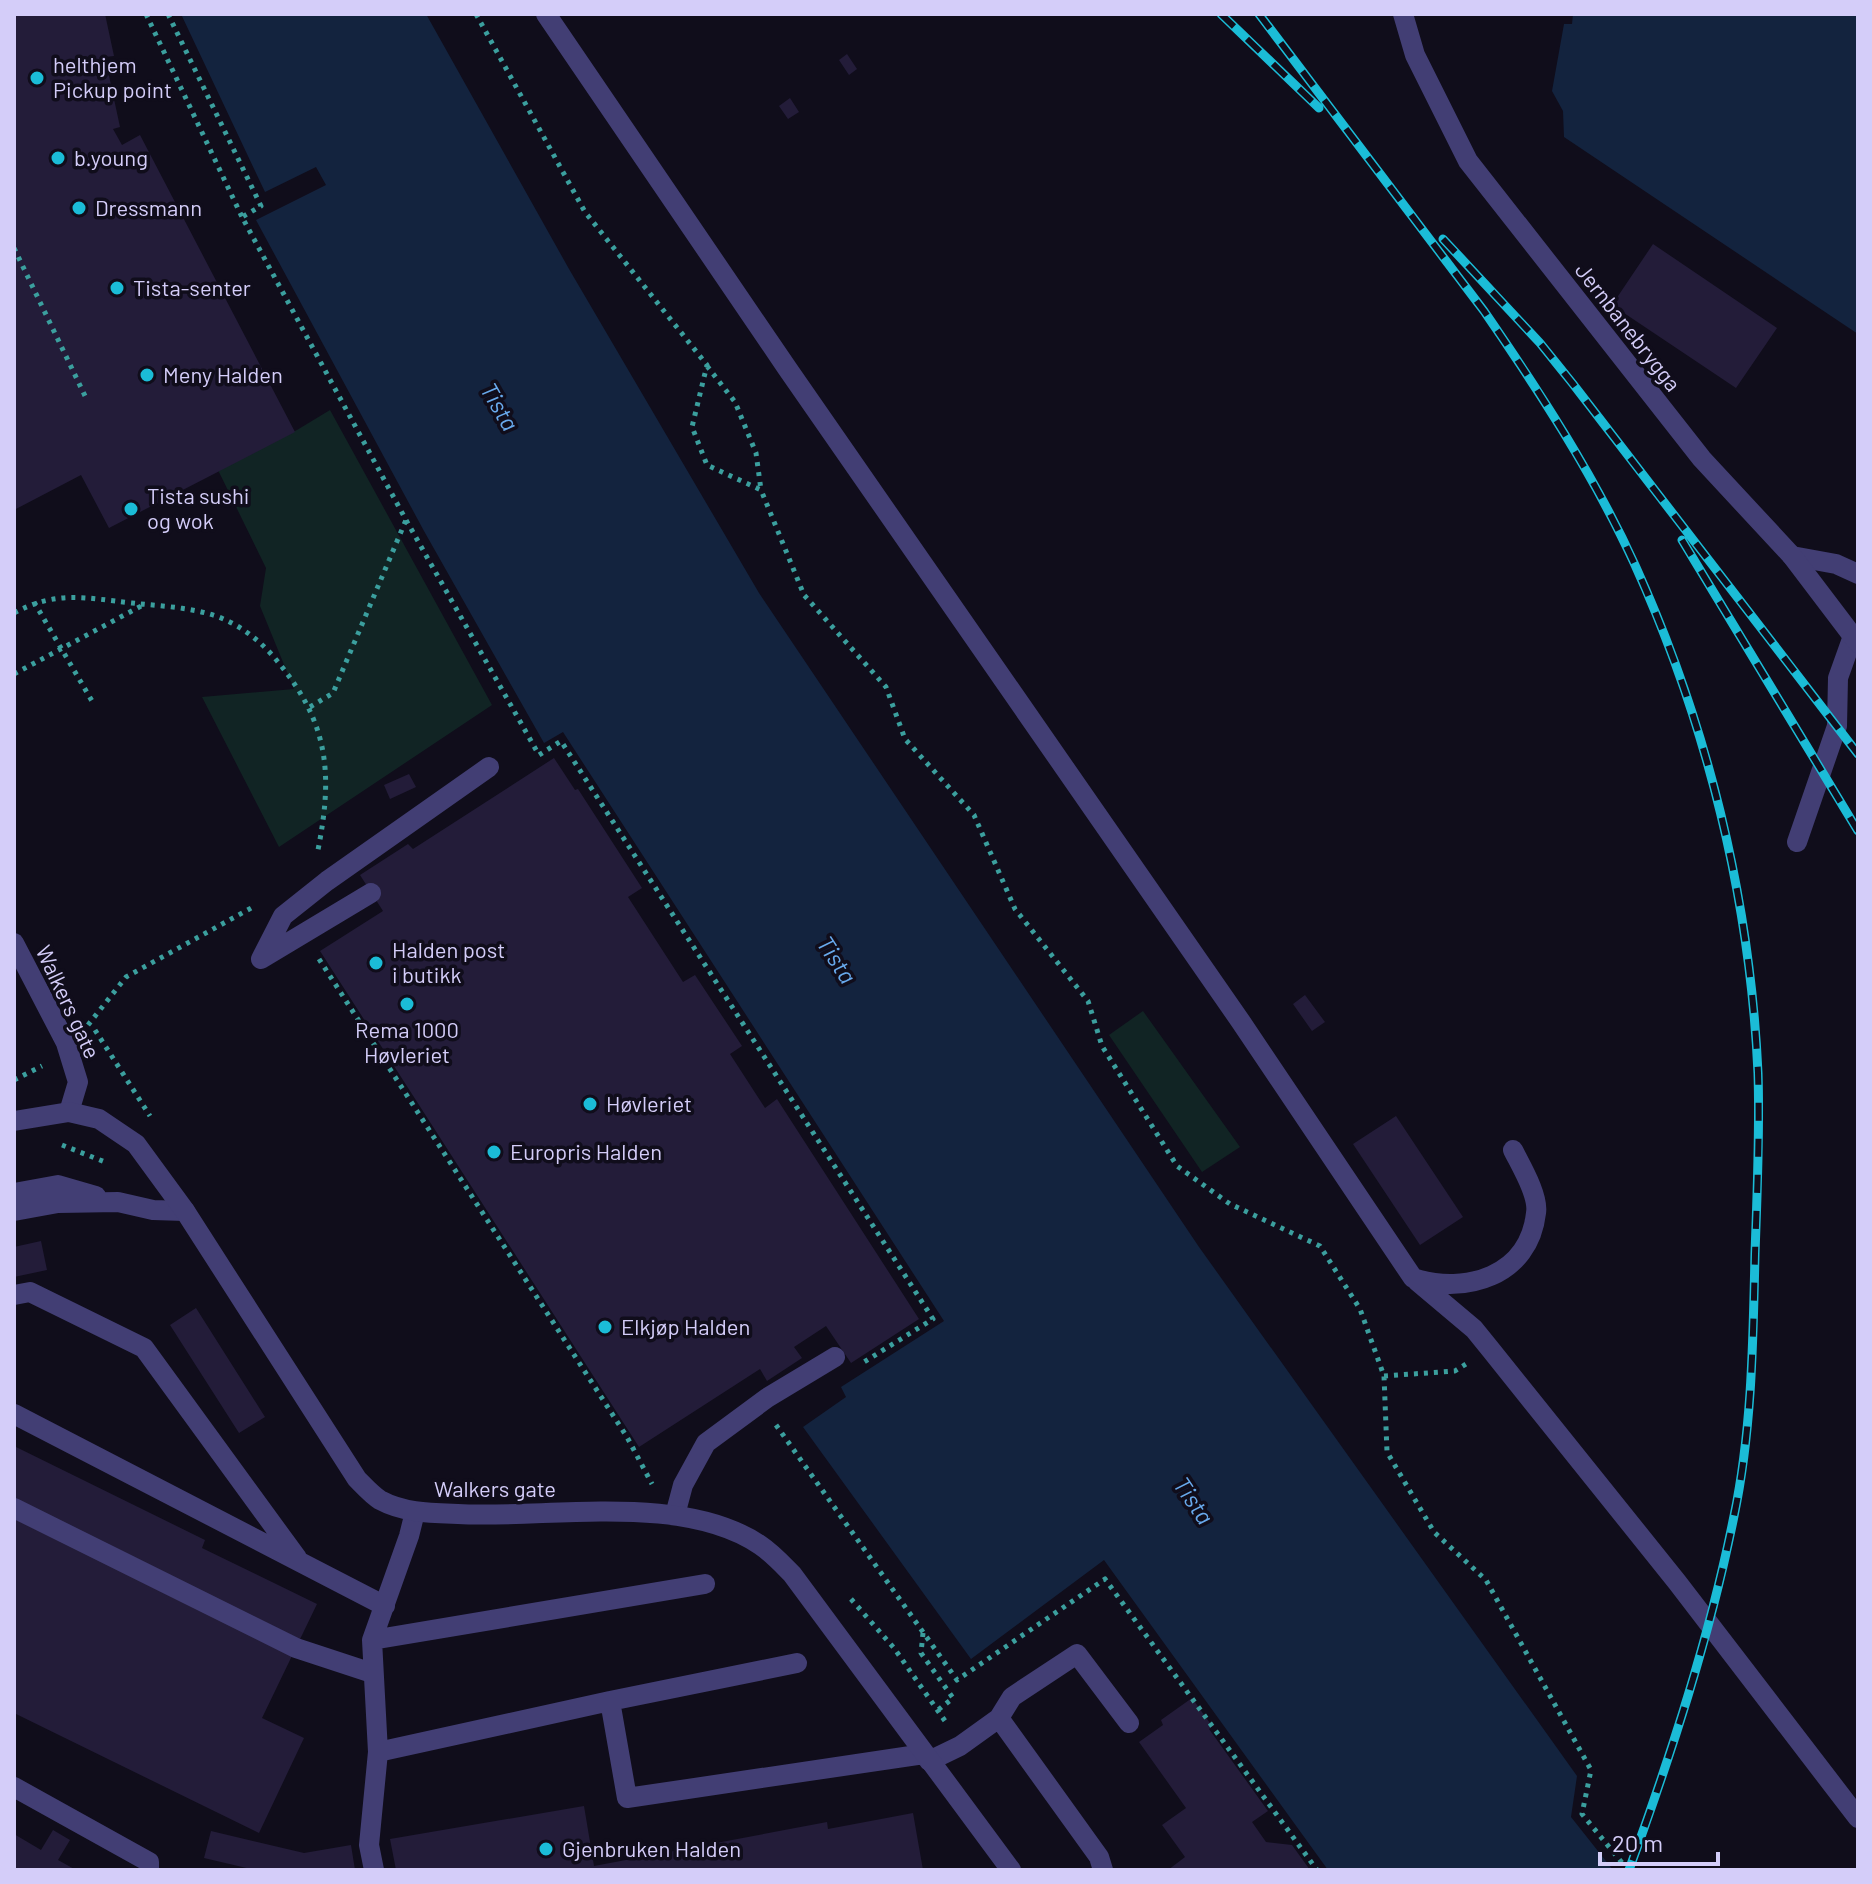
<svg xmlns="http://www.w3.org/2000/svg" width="1872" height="1884" font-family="Barlow,sans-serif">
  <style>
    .green { fill: #112424 }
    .water { fill: #13233e }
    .building { fill: #231c39 }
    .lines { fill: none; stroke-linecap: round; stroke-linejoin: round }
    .path { stroke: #3b9f9e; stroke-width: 5; stroke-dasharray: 4 6; stroke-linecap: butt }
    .service { stroke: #423e74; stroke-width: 20 }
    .minor { stroke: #423e74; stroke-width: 20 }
    .rail-casing { stroke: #1bbcd7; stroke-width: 9 }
    .rail { stroke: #100d1b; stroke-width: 6; stroke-dasharray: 18; stroke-linecap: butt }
    .poi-dot { fill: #1bbcd7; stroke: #100d1b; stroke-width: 3 }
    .labels { text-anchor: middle; stroke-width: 7; stroke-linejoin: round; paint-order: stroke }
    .poi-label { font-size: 22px; fill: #d4cdf9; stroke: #100d1b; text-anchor: start }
    .street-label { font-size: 22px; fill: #d4cdf9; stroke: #100d1b }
    .water-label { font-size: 24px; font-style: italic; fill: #68a9ec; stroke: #100d1b }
  </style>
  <rect width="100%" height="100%" fill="#100d1b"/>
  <path class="green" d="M330 410 492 705 279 847 202 697 294 689 260 606 266 568 218 470 297 430Z
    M1143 1011 1240 1147 1202 1172 1109 1035Z"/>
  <path class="water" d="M181 14H426L569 269 759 593 1199 1247 1577 1776 1571 1817 1613 1870H1328L1104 1560 971 1659 803 1427 846 1397 841 1387 944 1321 563 732 544 743 424 531 256 220 326 185 316 167 265 192Z
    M1573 14H1858V334L1564 137 1563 111 1552 91 1564 24H1572Z"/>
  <path class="building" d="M14 14H105L114 56 105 57 120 127 113 129 122 145 140 135 295 432 109 528 81 475 14 510Z
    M847 54 857 69 849 75 839 60Z
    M790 98 799 112 788 119 779 106Z
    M1653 244 1777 328 1736 388 1612 305Z
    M554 758 575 790 578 789 642 888 628 897 683 982 695 975 742 1046 730 1054 765 1108 777 1099 919 1319 851 1363 826 1326 794 1347 802 1358 767 1381 760 1369 639 1447 320 951 383 911 360 875 408 844 413 849Z
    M409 774 416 787 390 799 384 785Z
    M1305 995 1325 1022 1312 1031 1293 1004Z
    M1396 1116 1463 1217 1420 1245 1353 1144Z
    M41 1241 47 1270 14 1277V1247Z
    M196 1308 265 1417 239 1433 170 1325Z
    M14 1446 205 1540 202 1548 317 1604 262 1718 304 1738 259 1833 14 1713Z
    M1192 1698 1212 1726 1209 1729 1268 1811 1252 1822 1266 1842 1292 1845 1310 1870H1168L1185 1857 1162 1825 1186 1808 1139 1742 1163 1725 1161 1720Z
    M584 1806 594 1866 827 1822 828 1829 913 1813 923 1870H396L390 1839Z
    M53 1830 70 1840 58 1860 76 1870H14V1834L41 1850Z
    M211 1831 304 1853 351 1845 355 1870H255L204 1858Z"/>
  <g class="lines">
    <path class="path" d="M146 14 242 217
      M168 14 261 206 242 217 406 520 539 755 561 741 933 1319 864 1362
      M476 14 585 212 707 365 692 427 707 465 761 490 804 595 886 687 905 739 974 815 1015 909 1088 1001 1102 1046 1177 1166 1230 1204 1320 1246 1360 1309 1384 1376 1387 1452 1434 1532 1486 1580 1591 1770 1582 1814 1628 1870
      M14 248 87 400
      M707 366 735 402 756 453 761 490
      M34 602 92 701
      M14 613C57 590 85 598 132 603 159 606 189 607 216 616 241 625 262 642 278 662 329 724 333 774 318 850
      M14 674 143 605
      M310 707 333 693 406 520
      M319 959 627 1437 652 1484
      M88 1025 126 977 253 907
      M95 1030 150 1116
      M14 1080 42 1066
      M62 1145 105 1162
      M1384 1376 1455 1371 1466 1364
      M776 1425 957 1680 1105 1579 1317 1870
      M851 1599 894 1648 945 1721
      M923 1633 921 1653 953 1698 938 1710"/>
    <path class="service" d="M546 14 787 368 1241 1022 1413 1278C1466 1295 1529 1276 1536 1213 1539 1196 1521 1166 1513 1150
      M1792 556 1836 564 1858 574
      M1797 842 1837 726 1838 678 1853 636
      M371 893 261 959 283 916 327 881 489 767
      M14 943 66 1043 78 1082 69 1112
      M14 1193 58 1185 96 1196
      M14 1211 58 1203 118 1202 153 1210 185 1211
      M1417 1281 1474 1329 1491 1350 1677 1582 1858 1818
      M14 1295 30 1292 144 1348 297 1558
      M14 1414 385 1606
      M14 1508 296 1648 372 1673
      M415 1512 409 1536 372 1640 378 1752 610 1701 627 1798 924 1754
      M675 1515 683 1485 706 1443 767 1398 835 1357
      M372 1640 705 1584
      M610 1701 797 1663
      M999 1718 1012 1697 1077 1654 1129 1723
      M929 1761 960 1746 999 1718 1099 1857 1103 1870
      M14 1787 149 1862V1870
      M374 1870 369 1845 378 1752"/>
    <path class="minor" d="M1403 14 1415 55 1468 161 1702 459 1792 556 1858 643
      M14 1121 69 1112 99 1119 136 1144 185 1211 357 1479C364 1486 372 1495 380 1500 404 1513 431 1513 458 1514 548 1519 682 1492 760 1545 772 1553 782 1564 792 1574L1011 1870"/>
    <g class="rail-casing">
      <path id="rail" d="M1221 14 1319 108
        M1259 14 1484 311C1539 391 1594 475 1635 565 1707 724 1750 898 1758 1073 1760 1133 1757 1194 1755 1254 1753 1341 1752 1430 1734 1516 1710 1636 1671 1755 1629 1870
        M1443 239 1540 343 1573 384 1858 754
        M1682 540 1858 831"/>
    </g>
    <use href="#rail" class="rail"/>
  </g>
  <g class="poi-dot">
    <circle cx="37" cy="78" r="8"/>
    <circle cx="58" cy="158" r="8"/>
    <circle cx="79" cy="208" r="8"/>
    <circle cx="117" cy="288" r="8"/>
    <circle cx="147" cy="375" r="8"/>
    <circle cx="131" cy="509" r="8"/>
    <circle cx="376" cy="963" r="8"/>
    <circle cx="407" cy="1004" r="8"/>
    <circle cx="590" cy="1104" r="8"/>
    <circle cx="494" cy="1152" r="8"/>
    <circle cx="605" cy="1327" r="8"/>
    <circle cx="546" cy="1849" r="8"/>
  </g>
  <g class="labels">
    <g class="poi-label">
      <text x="53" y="73">helthjem<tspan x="53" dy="25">Pickup point</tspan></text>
      <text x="74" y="166">b.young</text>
      <text x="95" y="216">Dressmann</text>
      <text x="133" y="296">Tista-senter</text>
      <text x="163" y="383">Meny Halden</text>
      <text x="147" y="504">Tista sushi<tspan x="147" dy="25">og wok</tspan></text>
      <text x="392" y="958">Halden post<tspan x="392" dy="25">i butikk</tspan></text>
      <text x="407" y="1038" text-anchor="middle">Rema 1000<tspan x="407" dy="25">Høvleriet</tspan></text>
      <text x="606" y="1112">Høvleriet</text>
      <text x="510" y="1160">Europris Halden</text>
      <text x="621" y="1335">Elkjøp Halden</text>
      <text x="562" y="1857">Gjenbruken Halden</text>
    </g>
    <g class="street-label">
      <text transform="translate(1628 327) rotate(52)" y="8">Jernbanebrygga</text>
      <text transform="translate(68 1002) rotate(65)" y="8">Walkers gate</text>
      <text x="495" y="1497">Walkers gate</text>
    </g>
    <g class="water-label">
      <text transform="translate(499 407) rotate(60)" y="8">Tista</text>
      <text transform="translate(836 960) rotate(57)" y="8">Tista</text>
      <text transform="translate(1193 1501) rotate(56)" y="8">Tista</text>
    </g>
  </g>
  <rect width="1872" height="1884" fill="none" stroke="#d4cdf9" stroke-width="32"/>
  <path d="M1600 1852v12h118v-12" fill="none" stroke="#d4cdf9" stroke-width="4"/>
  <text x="1612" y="1852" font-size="24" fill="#d4cdf9" stroke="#100d1b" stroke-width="6" paint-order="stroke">20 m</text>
</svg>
